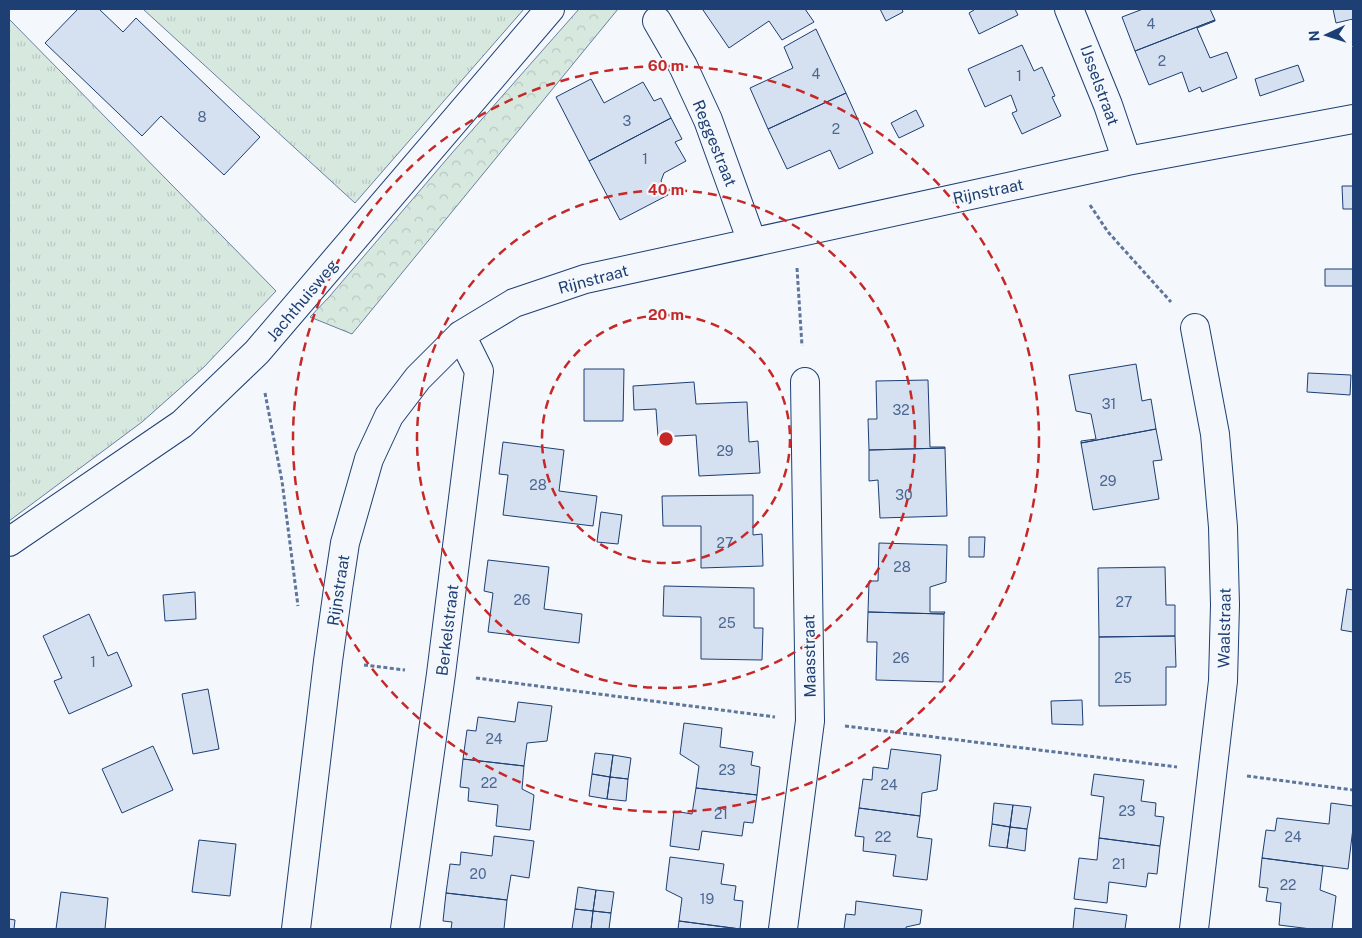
<svg xmlns="http://www.w3.org/2000/svg" width="1362" height="938" font-family="'Public Sans',sans-serif">
  <style>
    .grass { fill: url(#grass-tufts); stroke: #687fa3 }
    .forest { fill: url(#forest-crowns); stroke: #687fa3 }
    .building { fill: #d5e0f0; stroke: #1d3f73 }
    .lines { fill: none; stroke-linecap: round; stroke-linejoin: round }
    .minor-casing { stroke: #1d3f73; stroke-width: 30 }
    .path { stroke: #5e769c; stroke-width: 3; stroke-dasharray: 4 2.5; stroke-linecap: butt }
    .minor { stroke: #f4f7fb; stroke-width: 28 }
    .ring { fill: none; stroke: #c62828; stroke-width: 2.5; stroke-dasharray: 9 6 }
    .labels { text-anchor: middle; stroke-width: 4; stroke-linejoin: round; paint-order: stroke }
    .number-label { font-size: 14px; fill: #4b6792 }
    .street-label { font-size: 16px; fill: #1d3f73; stroke: #f4f7fb }
    .centre { fill: #c62828; stroke: #f4f7fb; stroke-width: 2.5 }
    .ring-label { font-size: 15px; text-anchor: middle; font-weight: bold; fill: #c62828; stroke: #f4f7fb; stroke-width: 4; stroke-linejoin: round; paint-order: stroke }
  </style>
  <defs>
    <pattern id="grass-tufts" width="24" height="20" patternUnits="userSpaceOnUse" patternTransform="scale(1.25)"><rect width="24" height="20" fill="#d7e8df"/><path d="M3 7l-1-3M5 7V3M7 7l1-3M15 17l-1-3M17 17v-4M19 17l1-3" fill="none" stroke="#b8c8c3"/></pattern>
    <pattern id="forest-crowns" width="20" height="18" patternUnits="userSpaceOnUse" patternTransform="scale(1.25)"><rect width="20" height="18" fill="#d7e8df"/><path d="M2 6a3 3 0 1 1 6 0M12 15a3 3 0 1 1 6 0" fill="none" stroke="#b8c8c3"/></pattern>
  </defs>
  <rect width="100%" height="100%" fill="#f4f7fb"/>
  <path class="grass" d="M143 9H524L355 203Z
    M9 19 276 291 204 367 142 422 9 521Z"/>
  <path class="forest" d="M579 9H618L352 334 310 317 329 297 452 153Z"/>
  <path class="building" d="M78 9H99L123 32 136 18 260 137 224 175 161 116 142 136 45 43Z
    M706 9H805L814 22 782 40 769 21 729 48 703 10Z
    M880 9H902L903 12 886 21Z
    M974 9H1015L1018 15 979 34 969 13 974 10Z
    M1143 9H1210L1215 20 1135 51 1122 17Z
    M1333 9H1353V19L1336 23Z
    M1215 20V21L1197 28 1210 58 1227 52 1237 78 1202 92 1200 87 1189 92 1182 72 1149 85 1135 51Z
    M816 29 846 93 768 129 750 88 793 68 784 47Z
    M1022 45 1034 71 1042 67 1055 96 1052 97 1061 116 1022 134 1012 113 1017 111 1011 95 985 107 968 69Z
    M1298 65 1304 81 1260 96 1255 79Z
    M591 79 604 103 643 82 654 101 661 98 671 118 589 161 556 97Z
    M846 93 873 153 839 169 830 150 787 169 768 129Z
    M916 110 924 126 899 138 891 123Z
    M671 118 682 139 675 142 686 161 664 173 661 181 668 195 620 220 589 161Z
    M1342 186H1353V209H1343Z
    M1325 269H1353V286H1325Z
    M1136 364 1142 401 1151 399 1156 429 1081 443V441L1096 439 1091 414 1076 411 1069 375Z
    M584 369H624L623 421H584Z
    M1308 373 1351 375 1350 395 1307 392Z
    M928 380 930 447H945V448L869 450 868 419H877L876 381Z
    M694 382 696 404 747 402 749 442 758 441 760 473 699 476 696 435 658 437 656 409 634 410 633 386Z
    M1156 429 1162 460 1153 461 1159 499 1093 510 1081 443Z
    M503 442 564 450 559 491 597 496 593 526 503 515 508 475 499 474Z
    M945 448 947 516 880 518 878 480 869 481V450Z
    M753 495V535L762 534 763 566 701 568V526H663L662 496Z
    M601 512 622 515 618 544 597 542Z
    M969 537H985L984 557H969Z
    M879 543 947 545 946 582 930 587V612H945L944 614 868 612 869 581H878Z
    M488 560 549 567 544 609 582 614 579 643 488 632 493 593 484 591Z
    M1165 567 1166 605H1175V636L1099 637 1098 568Z
    M664 586 754 588V628H763L762 660 701 659V617L663 616Z
    M1347 589 1353 590V632L1341 630Z
    M195 592 196 619 165 621 163 595Z
    M868 612 944 614 943 682 876 680 877 642H867Z
    M89 614 108 656 117 652 132 686 69 714 54 681 62 678 43 636Z
    M1175 636 1176 667H1166V705L1099 706V637Z
    M208 689 219 749 193 754 182 694Z
    M1082 700 1083 725 1052 724 1051 701Z
    M518 702 552 706 547 741 527 743 524 766 463 759 467 730 476 731 478 717 515 722Z
    M684 723 722 728 720 747 753 752 751 765 760 767 757 795 696 788 699 766 680 754Z
    M153 746 173 790 122 813 102 769Z
    M891 749 941 755 937 790 922 793 920 816 859 808 863 779 872 780 873 767 888 769Z
    M595 753 613 755 610 777 592 774Z
    M613 755 631 758 628 779 610 777Z
    M463 759 524 766 522 789 534 795 530 830 496 826 498 805 468 801 469 788 460 787Z
    M592 774 610 777 607 799 589 796Z
    M1094 774 1144 780 1141 801 1156 803 1155 816 1164 817 1160 846 1099 838 1104 797 1091 795Z
    M610 777 628 779 626 801 607 799Z
    M696 788 757 795 753 823 744 822 742 836 702 831 699 850 670 846 674 811 692 814Z
    M994 803 1013 805 1010 827 992 824Z
    M1331 803 1353 806V828L1348 869 1262 858 1266 830 1275 831 1277 818 1329 824Z
    M1013 805 1031 807 1027 829 1010 827Z
    M859 808 920 816 917 837 932 839 927 880 893 876 896 855 863 851 864 837 855 836Z
    M992 824 1010 827 1007 848 989 846Z
    M1010 827 1027 829 1025 851 1007 848Z
    M494 836 534 841 529 878 511 875 507 900 446 893 450 864 460 865 461 852 492 856Z
    M1099 838 1160 846 1157 874 1148 873 1146 887 1109 882 1107 903 1074 899 1079 858 1097 860Z
    M199 840 236 844 230 896 192 892Z
    M670 857 724 864 721 884 736 886 734 900 743 901 740 929 679 921 682 898 666 890Z
    M1262 858 1323 866 1320 890 1336 896 1332 929H1311L1279 925 1281 903 1266 901 1268 888 1259 887Z
    M578 887 596 890 593 911 575 909Z
    M596 890 614 892 611 913 593 911Z
    M61 892 108 898 105 929H56Z
    M446 893 507 900 504 929H451L452 922 443 921Z
    M856 901 922 910 920 924 906 927V929H844L846 914 855 915Z
    M1075 908 1127 915 1125 929H1073Z
    M575 909 593 911 591 929H572Z
    M593 911 611 913 609 929H591Z
    M9 919 15 920 14 929H9Z
    M679 921 740 929H678Z"/>
  <g class="lines">
    <g class="minor-casing">
      <path id="minor" d="M1069 9 1108 105 1127 161
        M657 21 683 66 708 120 752 242
        M9 542 182 424 257 352 550 9
        M296 929 328 661 338 589 345 543 369 459 389 416 418 378 461 335 514 303 585 279 1127 161 1353 119
        M405 929 441 674 479 371 461 335
        M783 929 810 721 805 382
        M1194 929 1223 681 1225 605 1223 527 1215 434 1195 328"/>
    </g>
    <path class="path" d="M1090 205 1108 232 1171 302
      M797 268 802 346
      M265 393 282 481 298 606
      M364 665 405 670
      M476 678 775 717
      M845 726 1177 767
      M1247 776 1353 790"/>
    <use href="#minor" class="minor"/>
  </g>
  <g class="ring">
    <circle cx="666" cy="439" r="124"/>
    <circle cx="666" cy="439" r="249"/>
    <circle cx="666" cy="439" r="373"/>
  </g>
  <g class="labels">
    <g class="number-label">
      <text x="1151" y="29">4</text>
      <text x="1162" y="66">2</text>
      <text x="816" y="79">4</text>
      <text x="1019" y="81">1</text>
      <text x="202" y="122">8</text>
      <text x="627" y="126">3</text>
      <text x="836" y="134">2</text>
      <text x="645" y="164">1</text>
      <text x="1109" y="409">31</text>
      <text x="901" y="415">32</text>
      <text x="725" y="456">29</text>
      <text x="1108" y="486">29</text>
      <text x="538" y="490">28</text>
      <text x="904" y="500">30</text>
      <text x="725" y="548">27</text>
      <text x="902" y="572">28</text>
      <text x="522" y="605">26</text>
      <text x="1124" y="607">27</text>
      <text x="727" y="628">25</text>
      <text x="901" y="663">26</text>
      <text x="93" y="667">1</text>
      <text x="1123" y="683">25</text>
      <text x="494" y="744">24</text>
      <text x="727" y="775">23</text>
      <text x="489" y="788">22</text>
      <text x="889" y="790">24</text>
      <text x="1127" y="816">23</text>
      <text x="721" y="819">21</text>
      <text x="883" y="842">22</text>
      <text x="1293" y="842">24</text>
      <text x="1119" y="869">21</text>
      <text x="478" y="879">20</text>
      <text x="1288" y="890">22</text>
      <text x="707" y="904">19</text>
    </g>
    <g class="street-label">
      <text transform="translate(1100 85) rotate(70)" y="6">IJsselstraat</text>
      <text transform="translate(715 143) rotate(68)" y="6">Reggestraat</text>
      <text transform="translate(988 191) rotate(-12)" y="6">Rijnstraat</text>
      <text transform="translate(593 279) rotate(-15)" y="6">Rijnstraat</text>
      <text transform="translate(302 300) rotate(-50)" y="6">Jachthuisweg</text>
      <text transform="translate(338 590) rotate(-81)" y="6">Rijnstraat</text>
      <text transform="translate(1224 628) rotate(-89)" y="6">Waalstraat</text>
      <text transform="translate(447 630) rotate(-83)" y="6">Berkelstraat</text>
      <text transform="translate(809 656) rotate(-91)" y="6">Maasstraat</text>
    </g>
  </g>
  <circle cx="666" cy="439" r="8" class="centre"/>
  <g class="ring-label">
    <text x="666" y="71">60 m</text>
    <text x="666" y="195">40 m</text>
    <text x="666" y="320">20 m</text>
  </g>
  <rect width="1362" height="938" fill="none" stroke="#1d3f73" stroke-width="20"/>
  <g transform="translate(1327 35) rotate(266)" stroke="#f4f7fb" stroke-width="4" paint-order="stroke">
  <path d="M0-4L9 19L0 12L-9 19Z" fill="#1d3f73"/>
  <text y="-8" font-size="14" font-weight="bold" text-anchor="middle" fill="#1d3f73">N</text>
  </g>
</svg>
